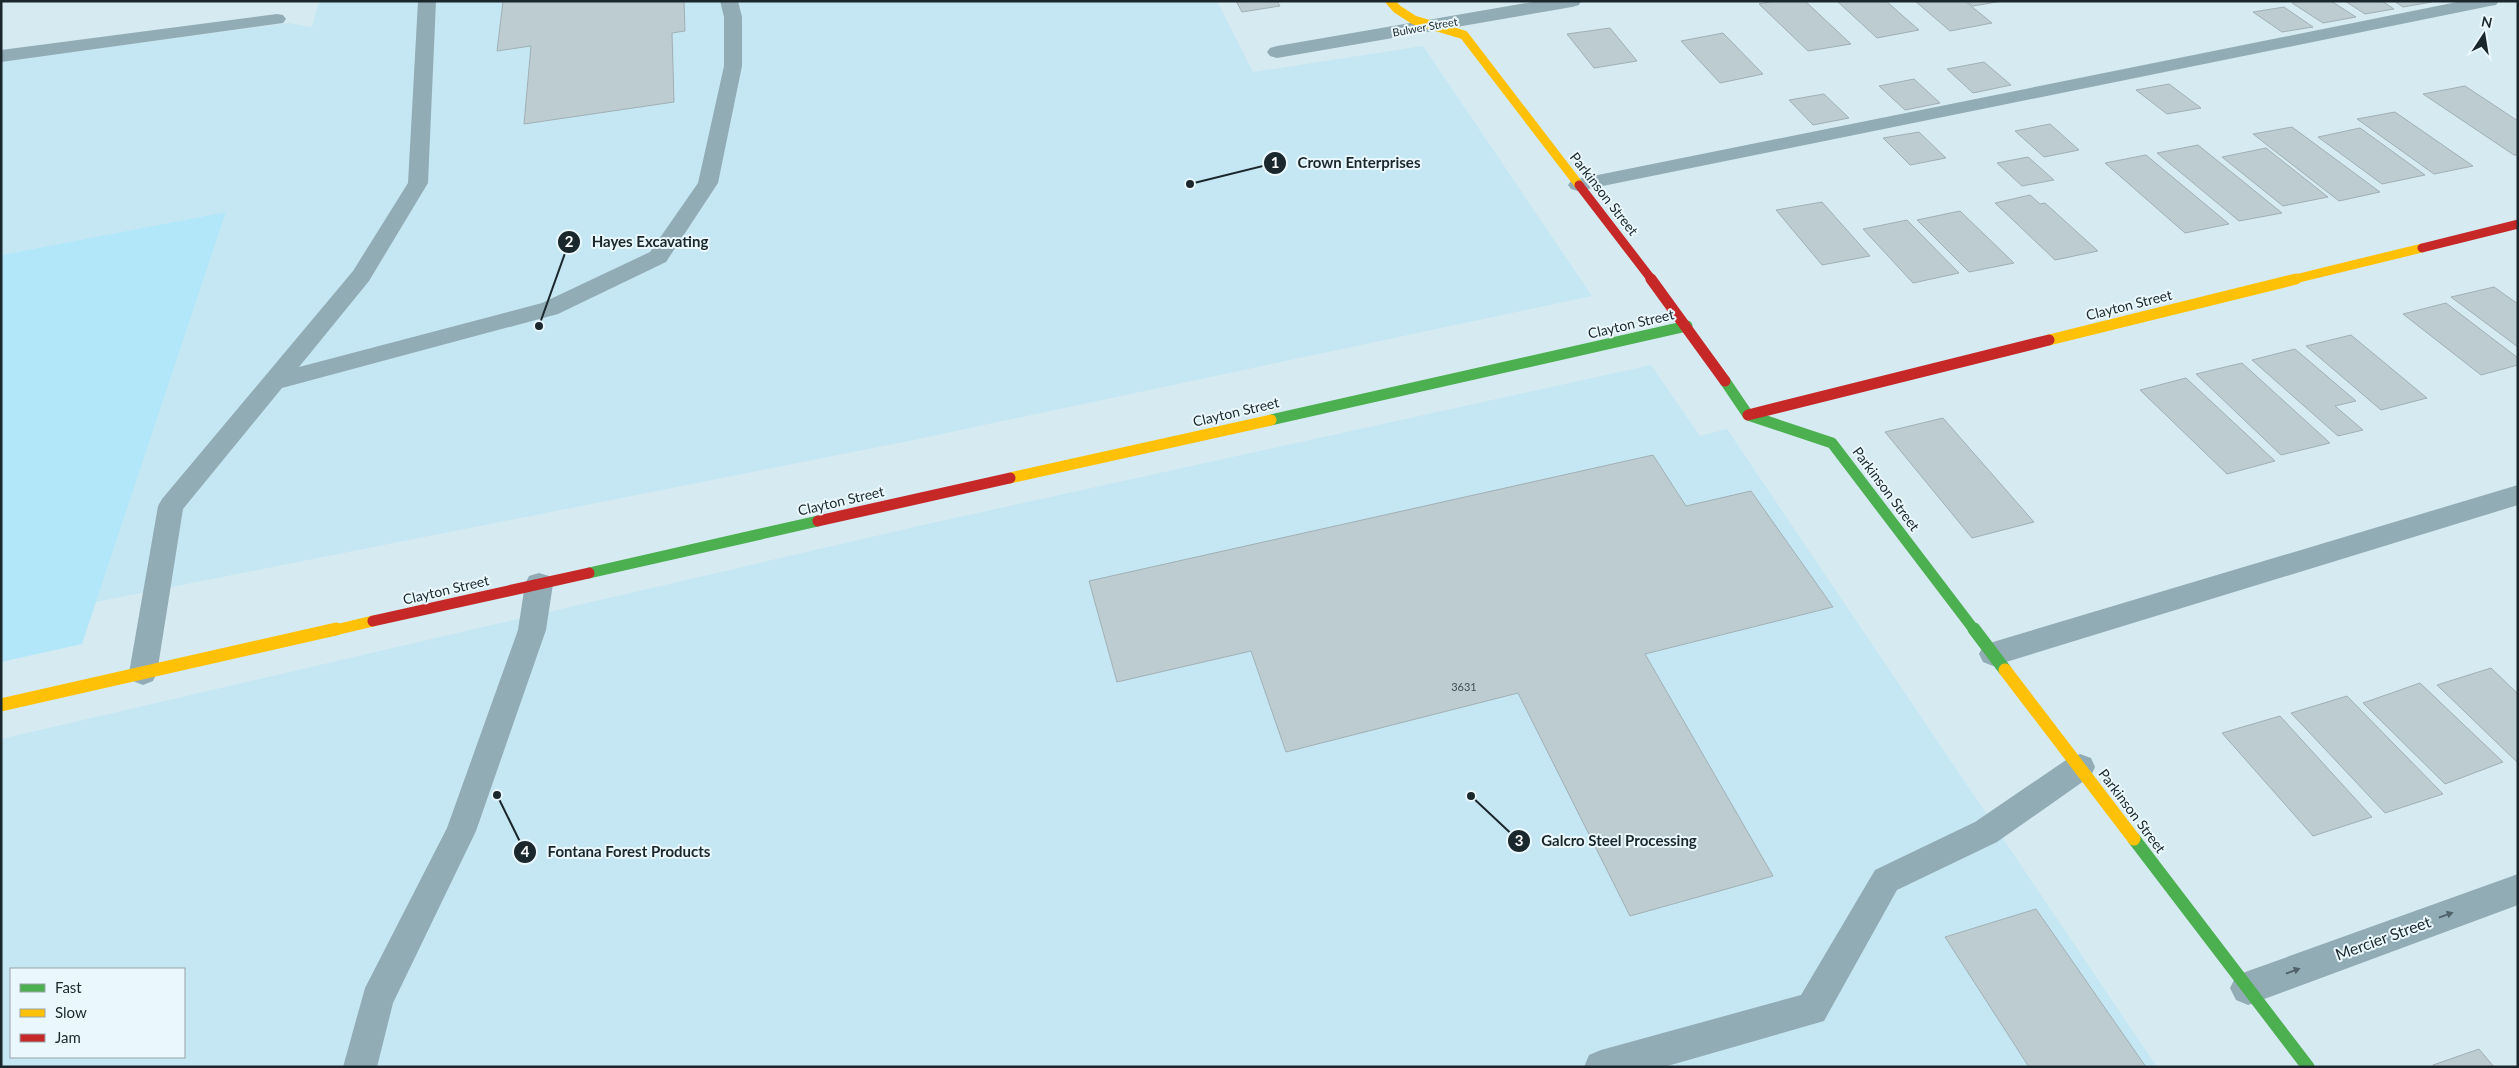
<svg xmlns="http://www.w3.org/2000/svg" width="2519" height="1068" font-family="Lato,sans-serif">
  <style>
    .built { fill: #c5e7f3; fill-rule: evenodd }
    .green { fill: #b2e7f9 }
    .building { fill: #bcccd1; stroke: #a1b0b5 }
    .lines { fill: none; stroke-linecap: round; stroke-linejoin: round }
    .lane { fill: #92acb5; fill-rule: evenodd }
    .street { fill: #92acb5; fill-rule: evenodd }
    .fast-far1 { stroke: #4caf50; stroke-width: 11 }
    .fast { stroke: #4caf50; stroke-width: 13 }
    .slow-far2 { stroke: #ffc107; stroke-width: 9 }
    .slow-far1 { stroke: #ffc107; stroke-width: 11 }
    .slow { stroke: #ffc107; stroke-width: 13 }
    .jam-far1 { stroke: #c62828; stroke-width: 9 }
    .jam { stroke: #c62828; stroke-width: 11 }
    .oneway { fill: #50636a }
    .labels { text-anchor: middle; stroke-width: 4; stroke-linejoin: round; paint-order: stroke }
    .far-street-label { font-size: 11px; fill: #1a272c; stroke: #eaf8fd }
    .number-label { font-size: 11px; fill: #425055 }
    .street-label { font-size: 14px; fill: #1a272c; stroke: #eaf8fd }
    .near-street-label { font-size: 16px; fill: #1a272c; stroke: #eaf8fd }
    .leader { fill: none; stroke: #1a272c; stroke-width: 2 }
    .callout-dot { fill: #1a272c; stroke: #eaf8fd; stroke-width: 2 }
    .mark-label { font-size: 15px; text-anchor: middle; font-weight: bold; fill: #fff }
    .callout-label { font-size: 15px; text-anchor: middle; font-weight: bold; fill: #1a272c; stroke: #eaf8fd; stroke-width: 4; stroke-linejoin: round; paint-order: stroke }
  </style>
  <rect width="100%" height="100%" fill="#d6eaf1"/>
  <path class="built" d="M319 1H1217L1253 72 1423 46 1592 296 909 441 96 602 226 212 1 255V61L288 23 312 27Z
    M1651 365 1700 436 1727 429 2157 1067H1V739L923 525ZM11 969H184V1057H11Z"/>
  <path class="green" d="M226 212 82 644 1 662V255Z"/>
  <path class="building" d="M503 1H684L685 31 672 33 674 102 524 124 531 46 497 51Z
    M1236 1H1277L1280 6 1242 12Z
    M1774 1H1805L1851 44 1808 51 1759 4Z
    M1837 1H1886L1919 30 1877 38Z
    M1915 1H1965L1992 23 1950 31Z
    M1967 1H2002L1973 6Z
    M2301 1H2331L2356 17 2323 23 2292 3Z
    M2345 1H2382L2394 9 2365 14Z
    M2394 1H2431L2432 2 2403 7Z
    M2284 7 2313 27 2282 32 2253 12Z
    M1610 28 1637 61 1594 68 1567 34Z
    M1723 33 1763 74 1720 83 1681 41Z
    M1984 62 2011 85 1973 93 1947 69Z
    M1914 79 1940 103 1905 110 1879 86Z
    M2169 84 2201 108 2167 114 2136 90Z
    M2465 86 2518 121V155H2514L2423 94Z
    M1824 94 1849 118 1813 125 1789 100Z
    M2395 112 2473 166 2434 174 2357 119Z
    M2050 124 2079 150 2044 157 2015 131Z
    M2292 127 2380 192 2339 201 2253 134Z
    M2360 128 2425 175 2382 184 2318 137Z
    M1919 132 1946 158 1910 165 1883 138Z
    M2198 145 2282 213 2239 221 2157 153Z
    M2266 148 2328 197 2283 206 2222 157Z
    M2146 155 2229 224 2185 233 2105 163Z
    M2028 157 2054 180 2022 186 1997 163Z
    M2030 195 2040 204 2045 203 2098 251 2055 260 1995 203Z
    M1822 202 1870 256 1822 265 1776 210Z
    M1960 211 2014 263 1969 272 1917 220Z
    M1907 220 1959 273 1913 283 1863 229Z
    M2494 287 2518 304V347L2451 297Z
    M2446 303 2518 358V365L2481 375 2403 314Z
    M2351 335 2427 398 2381 410 2306 346Z
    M2295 349 2356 401 2335 406 2363 430 2338 436 2252 360Z
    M2242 363 2330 443 2281 455 2196 374Z
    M2186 378 2275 461 2227 474 2140 390Z
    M1943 418 2034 522 1972 538 1885 432Z
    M1653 455 1686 506 1751 491 1833 607 1645 654 1773 876 1630 916 1518 693 1286 752 1251 651 1117 682 1089 581Z
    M2491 668 2518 694V763L2437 685Z
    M2420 683 2503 762 2445 784 2363 703Z
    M2347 696 2443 794 2385 813 2291 713Z
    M2280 716 2372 817 2313 836 2222 733Z
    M2036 909 2146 1067H2029L1945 937Z
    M2479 1049 2494 1067H2434L2433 1065Z"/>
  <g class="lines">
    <path class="lane" d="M418 1H436L428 183 369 281 299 367 542 303 650 252 698 183 724 66V17L720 1H738L742 17V66L718 183 666 262 558 314 282 388 183 509 157 673 153 681 143 685 133 681 129 673 158 506 162 499 353 271 408 183Z
      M2462 1H2499L2496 5 2490 6 1578 191 1571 189 1568 185 1571 181 1578 179Z
      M277 14 283 15 286 19 283 23 1 62V50Z
      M2518 485V505L1993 666 1983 662 1979 654 1983 646 1993 642Z
      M539 573 549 576 553 584 546 630 476 831 393 1003 377 1067H343L365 988 447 828 518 630 525 584 529 576Z
      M2080 754 2091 758 2095 767 2091 776 1997 842 1897 890 1824 1021 1664 1067H1584L1589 1055 1601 1050 1801 995 1875 870 1975 822 2069 758Z"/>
    <path class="street" d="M1538 1H1581L1579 5 1572 7 1277 58 1270 56 1267 52 1270 48 1277 46Z
      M2518 874V905L2248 1005 2236 1000 2230 988 2236 976 2248 971Z"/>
    <path class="fast-far1" d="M1725 381 1748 415 1832 443 1975 631
      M1271 420 1687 326
      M589 573 818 521"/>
    <path class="fast" d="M1974 629 2005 670
      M2134 839 2308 1067"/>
    <path class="slow-far2" d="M1390 1 1397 9 1414 20 1464 35 1579 185
      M2291 280 2422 248"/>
    <path class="slow-far1" d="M2049 340 2296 279
      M1010 478 1271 420
      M331 631 373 621"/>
    <path class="slow" d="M2005 670 2134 839
      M1 705 336 629"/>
    <path class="jam-far1" d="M1579 185 1652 280
      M2422 248 2518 224"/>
    <path class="jam" d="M1651 279 1725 381
      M1748 415 2049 340
      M818 521 1010 478
      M373 621 589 573"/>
  </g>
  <defs><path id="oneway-solid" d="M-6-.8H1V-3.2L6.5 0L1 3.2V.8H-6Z" transform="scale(1.25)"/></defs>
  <g class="oneway">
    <use href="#oneway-solid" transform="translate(2446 915) rotate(-20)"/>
    <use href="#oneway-solid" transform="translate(2293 971) rotate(-20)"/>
  </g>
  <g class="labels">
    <g class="far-street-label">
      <text transform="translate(1425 27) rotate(-10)" y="4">Bulwer Street</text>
    </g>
    <g class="number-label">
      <text x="1464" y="691">3631</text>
    </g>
    <g class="street-label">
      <text transform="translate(1604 194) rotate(52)" y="5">Parkinson Street</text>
      <text transform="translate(2129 305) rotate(-14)" y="5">Clayton Street</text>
      <text transform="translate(1631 324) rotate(-13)" y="5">Clayton Street</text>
      <text transform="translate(1236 412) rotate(-13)" y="5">Clayton Street</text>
      <text transform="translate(1886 489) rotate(53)" y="5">Parkinson Street</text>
      <text transform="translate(841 501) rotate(-13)" y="5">Clayton Street</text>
      <text transform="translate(446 590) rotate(-13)" y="5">Clayton Street</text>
      <text transform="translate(2132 811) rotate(53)" y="5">Parkinson Street</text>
    </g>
    <g class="near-street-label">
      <text transform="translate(2383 938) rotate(-20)" y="6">Mercier Street</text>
    </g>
  </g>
  <path class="leader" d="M1190 184L1275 163M539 326L569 242M1471 796L1519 841M497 795L525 852"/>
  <g class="callout-dot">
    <circle cx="1190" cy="184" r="5"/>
    <circle cx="539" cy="326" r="5"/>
    <circle cx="1471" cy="796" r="5"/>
    <circle cx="497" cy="795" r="5"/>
    <circle cx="1275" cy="163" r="12"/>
    <circle cx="569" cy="242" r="12"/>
    <circle cx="1519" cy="841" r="12"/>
    <circle cx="525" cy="852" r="12"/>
  </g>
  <g class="mark-label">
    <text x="1275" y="168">1</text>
    <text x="569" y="247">2</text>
    <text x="1519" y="846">3</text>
    <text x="525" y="857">4</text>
  </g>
  <g class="callout-label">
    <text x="1359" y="168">Crown Enterprises</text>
    <text x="650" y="247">Hayes Excavating</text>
    <text x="1619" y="846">Galcro Steel Processing</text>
    <text x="629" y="857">Fontana Forest Products</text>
  </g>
  <rect width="2519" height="1068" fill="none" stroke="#1a272c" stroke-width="5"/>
  <rect x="10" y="968" width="175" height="90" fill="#eaf8fd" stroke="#97a4a9"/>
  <rect x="20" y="984" width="25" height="8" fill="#4caf50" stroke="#97a4a9"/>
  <text x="55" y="993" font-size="15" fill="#1a272c">Fast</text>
  <rect x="20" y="1009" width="25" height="8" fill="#ffc107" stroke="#97a4a9"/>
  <text x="55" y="1018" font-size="15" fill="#1a272c">Slow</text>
  <rect x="20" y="1034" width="25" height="8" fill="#c62828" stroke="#97a4a9"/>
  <text x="55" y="1043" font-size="15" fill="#1a272c">Jam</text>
  <g transform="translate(2484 35) rotate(12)" stroke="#eaf8fd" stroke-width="4" paint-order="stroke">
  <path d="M0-4L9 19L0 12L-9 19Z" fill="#1a272c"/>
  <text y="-8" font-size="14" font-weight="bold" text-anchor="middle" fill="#1a272c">N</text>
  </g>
</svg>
